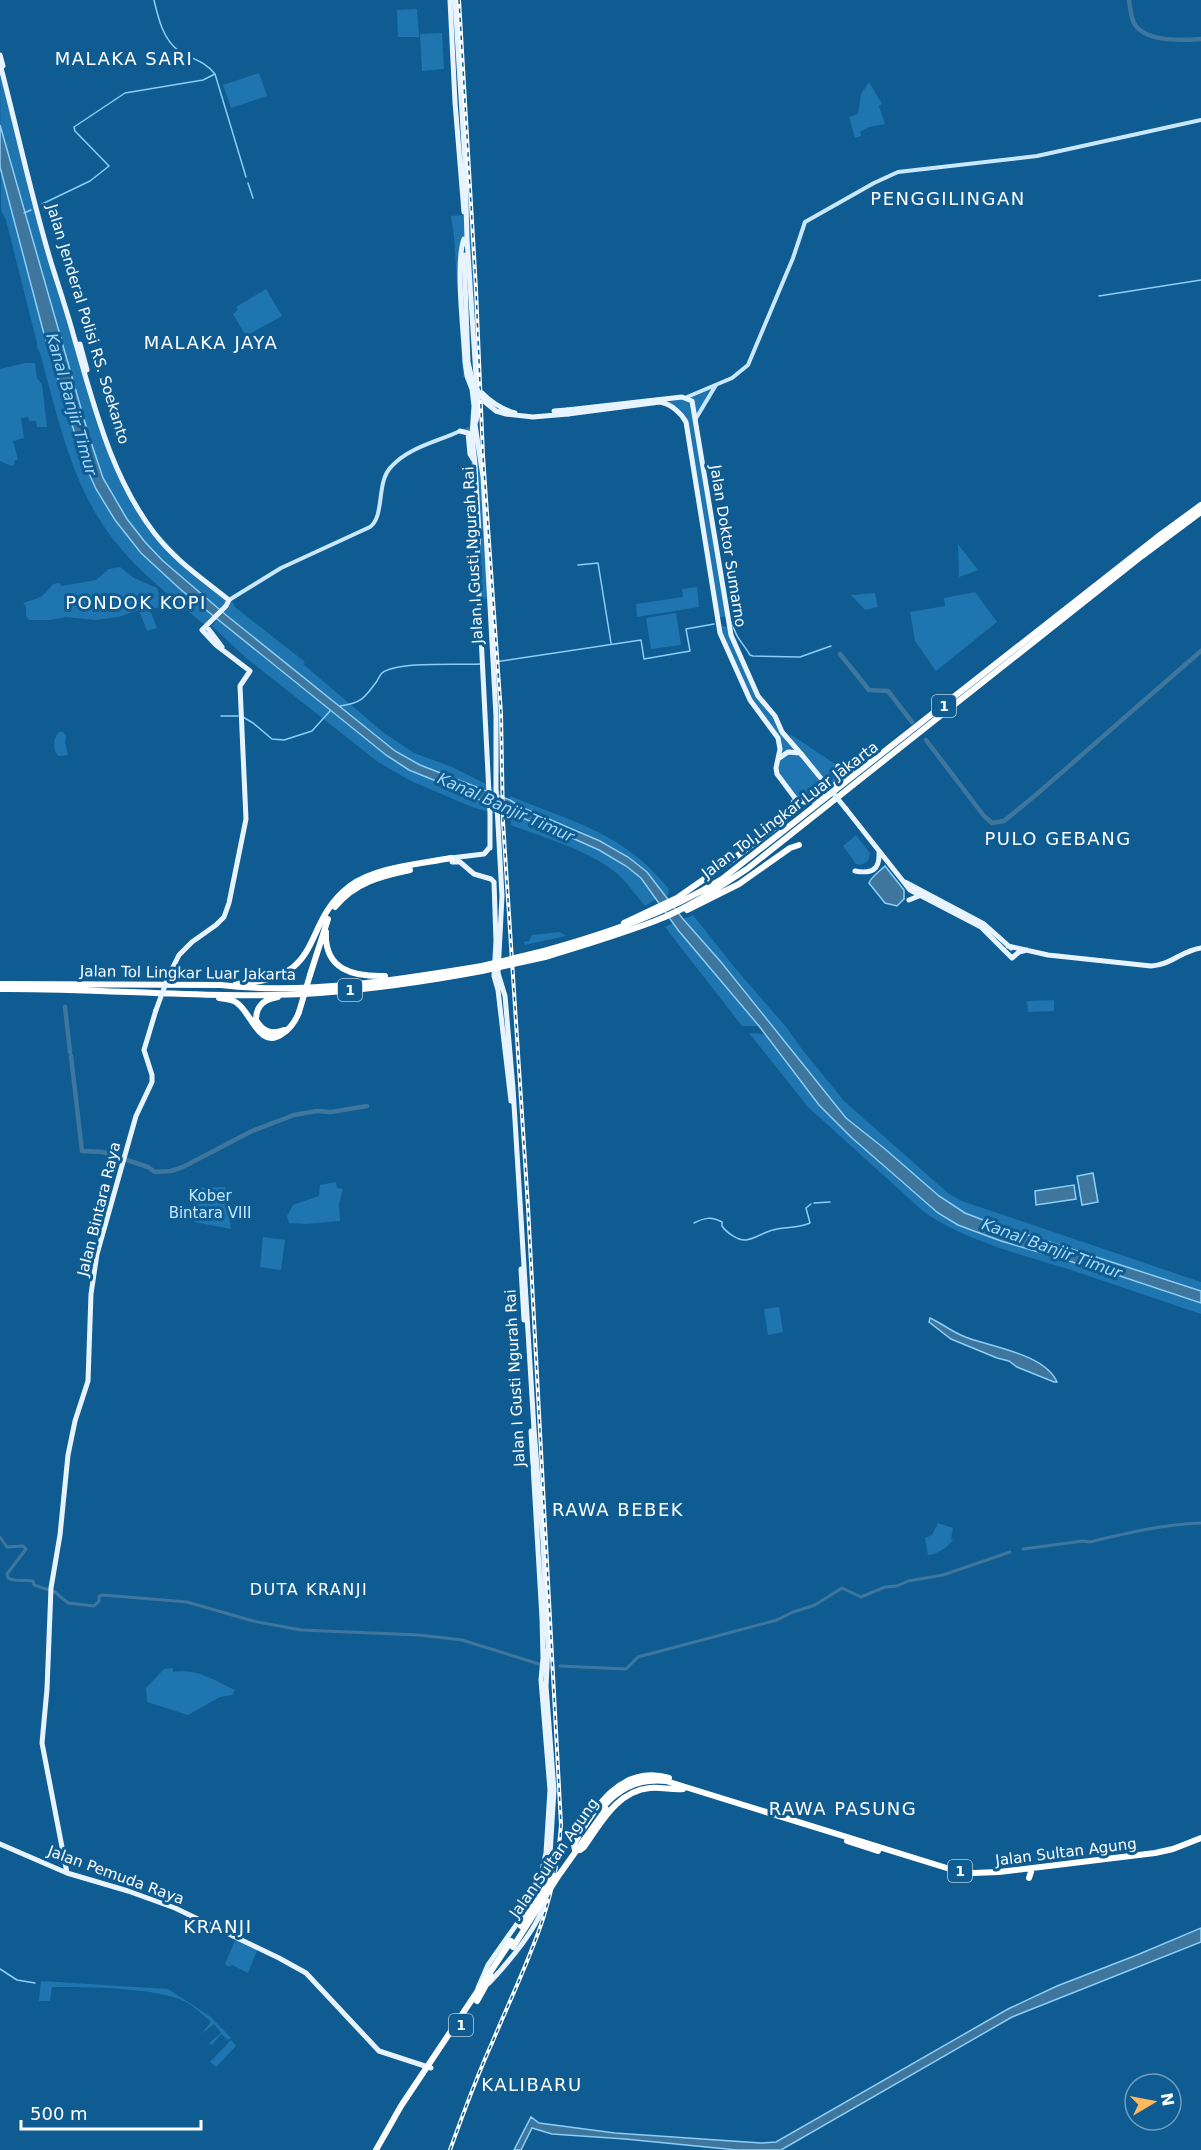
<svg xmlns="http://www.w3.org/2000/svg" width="1201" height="2150" font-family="'DejaVu Sans',sans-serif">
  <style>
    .green { fill: #1e75af }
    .water { fill: #3e769d; stroke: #8ccef7; stroke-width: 1.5 }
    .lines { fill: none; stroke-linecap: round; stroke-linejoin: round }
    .stream { stroke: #8ccef7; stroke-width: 1.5 }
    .canal { stroke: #3e769d; stroke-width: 3 }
    .river { stroke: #3e769d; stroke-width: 4.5 }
    .secondary { stroke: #cae8fd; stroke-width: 4 }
    .primary { stroke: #e7f4ff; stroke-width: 5 }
    .highway { stroke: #fff; stroke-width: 6 }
    .rail-casing { stroke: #fff; stroke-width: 4 }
    .rail { stroke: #0f5c92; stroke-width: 1.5; stroke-dasharray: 4.5; stroke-linecap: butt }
    .primary-bridge { stroke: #e7f4ff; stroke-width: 5 }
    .highway-bridge { stroke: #fff; stroke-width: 6 }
    .labels { text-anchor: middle; stroke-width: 6; stroke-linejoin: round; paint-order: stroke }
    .shield { fill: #0f5c92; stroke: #b7cede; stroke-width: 1.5 }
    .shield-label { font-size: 14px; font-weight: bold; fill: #fff }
    .street-label { font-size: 15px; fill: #fff; stroke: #0f5c92 }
    .park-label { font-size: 15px; fill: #c2e6fe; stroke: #0f5c92 }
    .water-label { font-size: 16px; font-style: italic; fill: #a6d9fb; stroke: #0f5c92 }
    .neighbourhood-label { font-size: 16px; letter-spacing: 1.5px; fill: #fff; stroke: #0f5c92 }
    .quarter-label { font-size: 18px; letter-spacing: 1.5px; fill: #fff; stroke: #0f5c92 }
  </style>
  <rect width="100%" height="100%" fill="#0f5c92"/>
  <path class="green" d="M454 0H459L480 382 478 385Z
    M417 9 419 37H398L397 10Z
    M442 33 444 69 422 71 420 34Z
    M0 64 50 259 88 389 120 475 156 534 158 533 182 559 180 561 229 600 207 627C174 599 139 573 113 539 71 485 58 417 40 353L37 348V343L6 220 1 210Z
    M259 73 267 96 231 108 223 85Z
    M869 82 882 104 879 106 885 124 869 127 860 132 861 136 855 138 849 117 858 114 861 94Z
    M464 215V239L461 248 467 376 463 377 454 236 451 216Z
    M266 289 282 316 246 336 233 314 238 310 236 307Z
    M25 363H35L37 378 42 384 47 427H37L36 421H29L28 417 21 418 24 438 13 441 18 460H15L14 465 11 466 0 461V369Z
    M716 384 695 420 727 616 717 618 686 422 664 399 687 397Z
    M472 425 476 431 489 574 492 580 501 722 502 778 497 769 488 592 486 599 482 598 479 588V535L474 534 472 476 468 436 460 431Z
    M958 544 978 570 959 577Z
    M120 567 134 578 157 588 163 606 150 610 157 628 147 631 139 610 118 617 96 620 66 617 50 620H29L26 616V607L23 603C40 597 40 600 53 584L59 583 62 586 96 580 109 569Z
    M697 587 699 607 637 617 636 604 683 597 682 589Z
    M975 592 997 622 936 671 915 641 910 612 945 606 944 598Z
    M875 593 878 607 865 610 851 595Z
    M232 601 235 607 305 662 303 664 384 733 414 753 452 767 502 792V797L420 765 395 751 223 613Z
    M676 613 681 645 651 649 646 618Z
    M217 620 386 755 502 810V816L472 807 411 781 378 762 246 658 212 626Z
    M726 626 754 691 774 716 782 732 792 742 790 734 838 766 839 781 813 801H800L778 776 779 741 750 700 720 627Z
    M59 732H63L66 736 65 742 68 755 58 756C52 749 53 738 59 732Z
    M510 796C573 822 624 833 669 889L668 895 666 896C655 882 645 869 631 859 603 837 554 821 521 807L510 800Z
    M511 813C552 829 608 846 640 877 646 883 651 892 656 899L645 906C635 894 626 881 614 871 585 849 545 838 511 825Z
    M856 835 870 853 868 861 861 865 856 864 843 846Z
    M693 915 735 968 787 1028 801 1048 844 1101 949 1194 962 1201 1201 1282V1292L991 1223 965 1213 939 1196 886 1149 846 1118 722 962 683 919Z
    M673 923 758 1026H742L665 927Z
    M560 932 566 936 525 945 524 942 529 941 532 935Z
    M1054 1000V1011L1028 1012 1027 1001Z
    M749 1033 764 1034 802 1084 837 1124 903 1184 958 1225 1013 1245 1120 1276 1201 1303V1314C1159 1300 1116 1285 1074 1271 1023 1255 968 1242 924 1212L808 1107Z
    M336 1182 337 1188 343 1189 339 1204 340 1221 306 1224 289 1223 287 1216 293 1205 319 1196 320 1185Z
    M225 1187 231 1229 194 1222 190 1188Z
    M263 1237 285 1240 281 1270 260 1267Z
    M779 1307 783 1332 768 1335 764 1309Z
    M938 1523 953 1528 951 1539 953 1540C948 1547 936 1555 928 1555L925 1538 932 1535Z
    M173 1668V1672C198 1668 213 1680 235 1690L232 1695 220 1697 188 1715 147 1702 146 1688 164 1669Z
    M236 1938 258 1948 248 1973 232 1965 229 1967 225 1964Z
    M41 1981 168 1989 211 2017 231 2038 228 2040 221 2034 212 2045 209 2043 221 2033 214 2024 201 2034 211 2022C203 2015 195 2007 186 2002 154 1987 88 1987 52 1987L50 2001H39Z
    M231 2040 236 2046 216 2067 210 2062Z"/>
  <path class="water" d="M0 125 88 433 103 478 127 519 145 542 162 560 226 615 395 751 420 765 510 800 521 807 600 841 628 857 647 872 683 919 721 962 846 1118 885 1149 939 1196 965 1213 991 1223 1201 1291V1303L1120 1276 1001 1241 958 1225 938 1213 852 1138 819 1105 759 1026 678 930 641 878 626 866 599 850 552 829 494 808 473 796 409 770 386 755 180 589 141 553 115 520 96 489 83 460 44 334 0 167Z
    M885 866 904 890V899L897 906 885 903 869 883C871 877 880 871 885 866Z
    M1093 1173 1098 1202 1082 1205 1077 1176Z
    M1074 1185 1076 1199 1036 1205 1035 1191Z
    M930 1318C941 1323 951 1331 963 1336 989 1347 1044 1353 1057 1382H1054L1017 1367 1009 1361 997 1358 951 1339 929 1322Z
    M1201 1928V1942L1012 2017 781 2150H737L625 2139 552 2134 532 2128 521 2150H514L531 2117 539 2123 615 2133 761 2143 776 2142 1008 2009 1057 1986 1137 1955Z"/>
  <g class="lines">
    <path class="stream" d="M154 0C158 17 163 40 179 51 192 59 206 62 215 74L246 177
      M248 183 253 198
      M42 204 90 181 109 166 75 131 74 127 125 93 203 80 215 74
      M24 213 31 210
      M1099 296 1201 280
      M578 565 598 563 611 643
      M732 622C735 637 743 643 750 655L753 656 800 657 831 646
      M495 662 641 640 644 659 690 651 686 629 714 624
      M340 706C361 703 364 699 377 681 378 679 380 675 382 673 398 661 459 665 481 664
      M221 716H238
      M243 717 253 723 272 739 284 740 312 731 330 711
      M814 1203 830 1202
      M694 1223C704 1218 711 1216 722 1222V1226C726 1232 738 1241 746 1240 755 1239 764 1232 773 1230 786 1226 797 1229 810 1223L806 1208 811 1204
      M0 1969 17 1980 35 1983"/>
    <path class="canal" d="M0 1537 7 1547 23 1546 26 1549 7 1574 8 1578C17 1583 24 1579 33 1581L34 1585 55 1592 68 1603 94 1606 99 1601V1596L103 1595 187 1602 253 1621 301 1630 419 1635 462 1640 552 1668
      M1023 1549 1083 1541 1090 1542C1127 1533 1164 1524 1201 1523
      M560 1666 626 1669 638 1657 777 1620 793 1612 815 1605 842 1588 861 1597 885 1587 897 1586 908 1581 943 1575 1010 1552"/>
    <path class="river" d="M1129 0C1130 7 1131 17 1134 23 1145 43 1182 40 1201 39
      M840 654 869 690 888 691 912 722
      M926 740 984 816 992 823 1004 821 1037 794 1201 651
      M65 1007 70 1052
      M71 1056 82 1151 103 1152 148 1167 155 1172 171 1171 183 1167 252 1131 294 1115 317 1111 331 1112 367 1106"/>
    <path class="secondary" d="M687 397 732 378 748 365 793 258 805 222 874 183 898 172 1037 156 1201 120
      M695 420 716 385
      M229 600 281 568 370 527C385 516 376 482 391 467 409 447 437 442 460 431"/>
    <path class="primary" d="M450 0 455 102 464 212
      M455 0 465 162 467 241
      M0 55 3 66
      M0 64C17 129 31 195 50 259 58 285 67 311 74 337 94 405 111 477 155 534 176 561 203 579 229 600L226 606 202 630 216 645 250 671 240 686 246 819 229 903 224 917 216 925 192 942 179 955 169 975
      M464 239C455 263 464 334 465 362L467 376 472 389 474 406 472 436 475 464 479 534 477 557 490 813V848
      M467 239 477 391 478 414 475 424 483 477 496 716V788L502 896 498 973 505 996 513 1088 534 1429 543 1542 548 1647 546 1686 554 1790 550 1854 546 1871 537 1890 544 1900C543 1923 505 1966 489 1983
      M80 344 87 370
      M567 410 682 397 692 401 731 635 758 696 775 716 782 732 802 755
      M568 414 660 402C671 404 681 413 686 422L720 633 750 700 778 738 780 749 776 768 777 774 795 798 804 802 813 801 854 770
      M460 431 468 433 470 454 473 459
      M207 627 222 647
      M778 759 788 752 800 753
      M838 766 839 781
      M846 809 910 890 981 927 1012 958 1019 952 1027 950
      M490 847 484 854 451 858 452 862H460L474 874 491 879 494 882 496 941 494 976 498 990 511 1101
      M855 871C872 874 880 870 879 852
      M905 882 984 924 1011 948
      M909 900 919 896
      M1008 946 1048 955 1151 966C1171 965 1181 951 1201 948
      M521 1269 524 1320
      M531 1431 542 1618 543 1658 541 1680 550 1790 546 1853 542 1870 532 1892V1896L541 1901
      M0 1844 67 1873 128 1891 175 1908 279 1958 306 1973 379 2051 431 2068
      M67 1873 42 1743 47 1689 51 1588 60 1535 68 1455 75 1421 88 1381 91 1294 97 1254 136 1116 152 1082V1075L144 1050 156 1010
      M478 1988 488 1965 535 1898"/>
    <path class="highway" d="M335 907C354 883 381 876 410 870
      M687 910 739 884 790 848 799 845
      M624 923 677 898 733 859 786 819 794 802
      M326 932C324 970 354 977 385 976
      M544 951C608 933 665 914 722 879L1156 538 1201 505
      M545 957C582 946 618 935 655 921 687 909 718 888 747 869L1142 556 1201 512
      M310 975 328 919
      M0 984 221 985C306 995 398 980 482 966
      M236 984C329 979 298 926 350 886 375 867 421 864 451 858
      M0 989C106 988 213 1000 319 993 374 989 428 981 482 971
      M278 997C265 999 256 1005 256 1020 263 1032 272 1035 284 1030
      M219 998C225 999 232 999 237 1003 251 1012 259 1050 282 1034 290 1029 296 1020 299 1012
      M669 1778C621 1764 594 1808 574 1844L575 1850H580L584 1847C601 1823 617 1791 650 1788 661 1787 672 1790 683 1789
      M603 1807C620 1787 640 1778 666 1781L950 1869 973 1873 999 1872 1155 1853 1173 1849 1201 1838
      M847 1841 878 1851
      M1029 1878 1031 1872
      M477 2001 491 1976
      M376 2150 401 2106 511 1941"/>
    <g class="rail-casing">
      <path id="rail" d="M450 2150C463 2114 476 2078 492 2043 524 1966 556 1910 561 1825L528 1207 503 822 501 714 483 456 476 289 459 0"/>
    </g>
    <use href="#rail" class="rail"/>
    <path class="primary-bridge" d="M464 255 468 362 473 383 485 402 496 411 506 414 533 417 568 414
      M482 393C492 403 501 409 515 413
      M554 411 567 410
      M802 755 846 809
      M156 1010 169 975"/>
    <path class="highway-bridge" d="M482 966 544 951
      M482 971 545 957
      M299 1012 310 975
      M521 1926 553 1876
      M513 1947 559 1875 606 1809"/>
  </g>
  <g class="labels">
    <g class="shield">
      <rect x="932" y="695" width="24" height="22" rx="4.5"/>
      <rect x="338" y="979" width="24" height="22" rx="4.5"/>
      <rect x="948" y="1860" width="24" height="22" rx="4.5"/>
      <rect x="449" y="2014" width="24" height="22" rx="4.5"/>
    </g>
    <g class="shield-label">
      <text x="944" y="711">1</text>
      <text x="350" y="995">1</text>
      <text x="960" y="1876">1</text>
      <text x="461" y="2030">1</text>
    </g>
    <g class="street-label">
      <text transform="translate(88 324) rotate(73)" y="5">Jalan Jenderal Polisi RS. Soekanto</text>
      <text transform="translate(728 546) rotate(81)" y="5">Jalan Doktor Sumarno</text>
      <text transform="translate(473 555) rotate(-93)" y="5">Jalan I Gusti Ngurah Rai</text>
      <text transform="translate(790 810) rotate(-37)" y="5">Jalan Tol Lingkar Luar Jakarta</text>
      <text transform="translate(188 973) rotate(1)" y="5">Jalan Tol Lingkar Luar Jakarta</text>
      <text transform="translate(99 1209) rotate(-76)" y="5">Jalan Bintara Raya</text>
      <text transform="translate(515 1378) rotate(-93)" y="5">Jalan I Gusti Ngurah Rai</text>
      <text transform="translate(1066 1852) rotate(-7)" y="5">Jalan Sultan Agung</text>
      <text transform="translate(554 1858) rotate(-55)" y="5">Jalan Sultan Agung</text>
      <text transform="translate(116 1875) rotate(20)" y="5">Jalan Pemuda Raya</text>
    </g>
    <g class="park-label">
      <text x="210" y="1201">Kober<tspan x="210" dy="17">Bintara VIII</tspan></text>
    </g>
    <g class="water-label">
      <text transform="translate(72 404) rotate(74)" y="6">Kanal Banjir Timur</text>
      <text transform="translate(506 807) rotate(24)" y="6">Kanal Banjir Timur</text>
      <text transform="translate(1052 1248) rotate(20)" y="6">Kanal Banjir Timur</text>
    </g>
    <g class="neighbourhood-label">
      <text x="309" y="1595">DUTA KRANJI</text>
    </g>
    <g class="quarter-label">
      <text x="124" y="65">MALAKA SARI</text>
      <text x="948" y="205">PENGGILINGAN</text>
      <text x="211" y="349">MALAKA JAYA</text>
      <text x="136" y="609">PONDOK KOPI</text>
      <text x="1058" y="845">PULO GEBANG</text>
      <text x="618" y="1516">RAWA BEBEK</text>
      <text x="843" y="1815">RAWA PASUNG</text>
      <text x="218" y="1933">KRANJI</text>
      <text x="532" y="2091">KALIBARU</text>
    </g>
  </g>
  <g transform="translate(1153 2102) rotate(80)"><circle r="28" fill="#0f5c92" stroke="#6f9dbe" stroke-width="1.5"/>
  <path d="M0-4.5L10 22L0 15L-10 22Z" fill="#ffb85d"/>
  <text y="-9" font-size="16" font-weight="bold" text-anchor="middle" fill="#ffffff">N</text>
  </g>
  <path d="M21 2120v9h180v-9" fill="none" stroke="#ffffff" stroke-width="3"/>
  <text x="30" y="2120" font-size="18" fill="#ffffff" stroke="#0f5c92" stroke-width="4.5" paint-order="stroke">500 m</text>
</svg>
